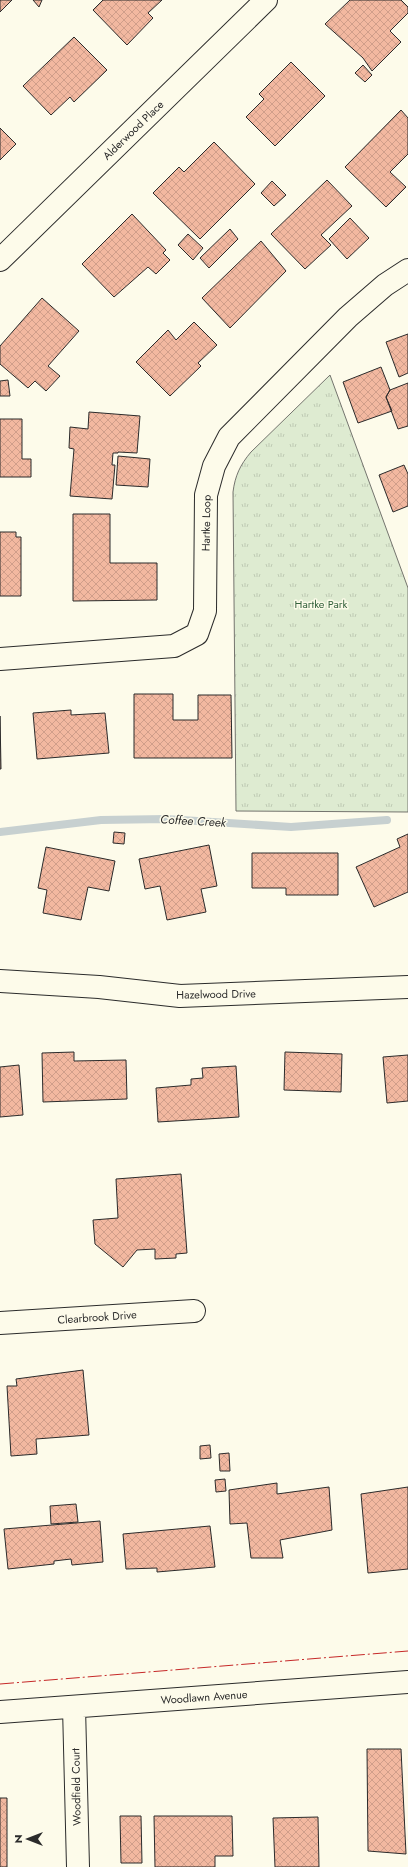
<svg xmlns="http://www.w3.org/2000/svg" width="408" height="1867" font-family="Jost,sans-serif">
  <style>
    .grass { fill: url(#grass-tufts); stroke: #74746e }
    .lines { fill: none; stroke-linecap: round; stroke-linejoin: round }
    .stream { stroke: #c7d0d0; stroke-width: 8 }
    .building { fill: url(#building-cross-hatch); stroke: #2b2b2b }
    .minor-casing { stroke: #2b2b2b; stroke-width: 24 }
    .minor { stroke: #fdfbea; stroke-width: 22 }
    .power { stroke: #c62828; stroke-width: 1; stroke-dasharray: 14 3 2 3; stroke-linecap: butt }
    .labels { text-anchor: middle; stroke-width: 3; stroke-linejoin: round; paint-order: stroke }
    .street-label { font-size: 11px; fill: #2b2b2b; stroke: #fdfbea }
    .park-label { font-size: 11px; fill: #34623c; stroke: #fdfbea }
    .water-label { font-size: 12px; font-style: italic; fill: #2b2b2b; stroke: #fdfbea }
  </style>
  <defs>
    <pattern id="grass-tufts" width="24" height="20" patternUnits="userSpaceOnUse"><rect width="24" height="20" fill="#deebd1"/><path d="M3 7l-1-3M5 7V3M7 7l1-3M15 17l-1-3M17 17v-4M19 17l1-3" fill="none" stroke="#bfcab4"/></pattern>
    <pattern id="building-cross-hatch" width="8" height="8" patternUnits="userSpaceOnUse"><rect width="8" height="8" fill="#f2b8a0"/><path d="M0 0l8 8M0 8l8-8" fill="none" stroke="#d09e8a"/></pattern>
  </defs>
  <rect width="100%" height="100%" fill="#fdfbea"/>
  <path class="grass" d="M330 375 408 588V812L236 811 233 492C235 476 240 465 251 452Z"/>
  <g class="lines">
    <path class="stream" d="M0 832 101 820 166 819 291 827 387 820"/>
  </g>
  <path class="building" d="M0 0H12L0 12Z
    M33 0H42L39 7Z
    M103 0H162L148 13 153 18 127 45 93 10Z
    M350 0H401L408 7V13L390 31 401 42 372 71 363 58 325 24Z
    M74 37 107 70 74 102 70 97 51 115 23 86Z
    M291 62 325 96 275 146 246 117 264 99 259 94Z
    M363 65 372 75 365 82 355 73Z
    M401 110 408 118V154L390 172 406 187 386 207 345 167Z
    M0 128 16 144 0 160Z
    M214 142 255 184 200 239 153 193 179 167 184 172Z
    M327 180 352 206 321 235 331 245 305 269 271 234Z
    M272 181 286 195 274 206 261 193Z
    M132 214 166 250 163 253 170 260 156 274 148 267 114 297 82 264Z
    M350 218 369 238 347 259 329 239Z
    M230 229 238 239 209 268 200 258Z
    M188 234 203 248 193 260 178 245Z
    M261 241 286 271 230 328 202 298Z
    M42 298 79 331 48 366 60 376 46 391 35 381 28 388 0 364V346Z
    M194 322 217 345 198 363 201 366 170 396 136 362 168 330 176 340Z
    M408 334V373L399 377 386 342Z
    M381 367 390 390 386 397 392 411 358 423 343 382Z
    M8 380 10 396H0V381Z
    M408 383V426L398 429 386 397 390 390Z
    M89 412 140 416 137 453 118 452V453H113L112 465H115L112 499 70 496 74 449 69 448 70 427 88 429Z
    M0 419H22V459H31V477H0Z
    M118 456 150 459 148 487 116 485Z
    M404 465 408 474V506L393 512 379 475Z
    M73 514H110V563H157V600L73 601Z
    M0 532H16V537H21V596H0Z
    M134 694H173V720H198V695H231L232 758H134Z
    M71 710V715L105 713 109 753 37 759 33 713Z
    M0 716 1 769H0Z
    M114 832 125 833 124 844 113 843Z
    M408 834V892L374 907 356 867 400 847 397 839Z
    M209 845 217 886 201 889 206 912 167 920 160 886 145 889 139 859Z
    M46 847 115 861 109 891 88 887 81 920 43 913 47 890 38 888Z
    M252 853H338V895H286V888H252Z
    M74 1052V1061L126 1060 127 1099 43 1102 42 1053Z
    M285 1052 342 1054 341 1092 284 1090Z
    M408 1055V1101L387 1103 383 1057Z
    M19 1065 23 1115 0 1117V1067Z
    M236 1066 239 1117 158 1122 156 1088 191 1085V1079L203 1078 202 1068Z
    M181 1174 187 1253 176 1254V1258L155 1259V1249L137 1250 123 1267 95 1244 93 1220 118 1218 116 1179Z
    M83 1370 89 1435 36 1439 37 1454 11 1456 7 1386H17L16 1379Z
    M210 1445 211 1458 200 1459V1446Z
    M229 1453 230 1471H220L219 1454Z
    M225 1479 226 1491 216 1492 215 1480Z
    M277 1483V1494L329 1487 332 1530 280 1540 283 1558H251L247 1523 230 1524 229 1490Z
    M408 1487V1569L368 1573 361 1494Z
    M76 1504 78 1522 51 1524 50 1506Z
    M100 1521 103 1562 72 1565 71 1559 54 1561V1564L8 1569 4 1529Z
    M210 1526 215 1567 157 1572V1568L126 1569 123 1534Z
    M367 1749H401L406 1854 368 1851Z
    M0 1798H7V1867H0Z
    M120 1816H141L142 1863H121Z
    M154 1816H232L233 1856H215V1867H155Z
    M318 1817 319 1867H275L273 1818Z"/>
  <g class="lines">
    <g class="minor-casing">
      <path id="minor" d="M0 260 266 0
        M0 659 174 646 197 634 205 611 206 495 214 466 229 437 348 317 385 285 408 270
        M0 981 99 987 180 996 408 987
        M0 1323 194 1311
        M74 1707 78 1867
        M0 1712 408 1682"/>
    </g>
    <use href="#minor" class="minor"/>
    <path class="power" d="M0 1684 408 1651"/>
  </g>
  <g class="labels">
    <g class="street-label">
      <text transform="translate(133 130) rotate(-44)" y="4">Alderwood Place</text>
      <text transform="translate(206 523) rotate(-89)" y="4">Hartke Loop</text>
      <text transform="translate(216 994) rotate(-1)" y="4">Hazelwood Drive</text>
      <text transform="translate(97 1317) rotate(-4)" y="4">Clearbrook Drive</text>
      <text transform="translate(204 1697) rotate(-4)" y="4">Woodlawn Avenue</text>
      <text transform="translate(76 1787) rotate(-91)" y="4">Woodfield Court</text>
    </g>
    <g class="park-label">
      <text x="321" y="608">Hartke Park</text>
    </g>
    <g class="water-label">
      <text transform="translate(193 821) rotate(3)" y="4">Coffee Creek</text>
    </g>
  </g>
  <g transform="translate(28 1839) rotate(270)" stroke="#fdfbea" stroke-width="3" paint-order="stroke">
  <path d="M0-3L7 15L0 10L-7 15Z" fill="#2b2b2b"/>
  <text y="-6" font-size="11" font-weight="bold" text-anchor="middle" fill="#2b2b2b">N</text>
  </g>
</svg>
